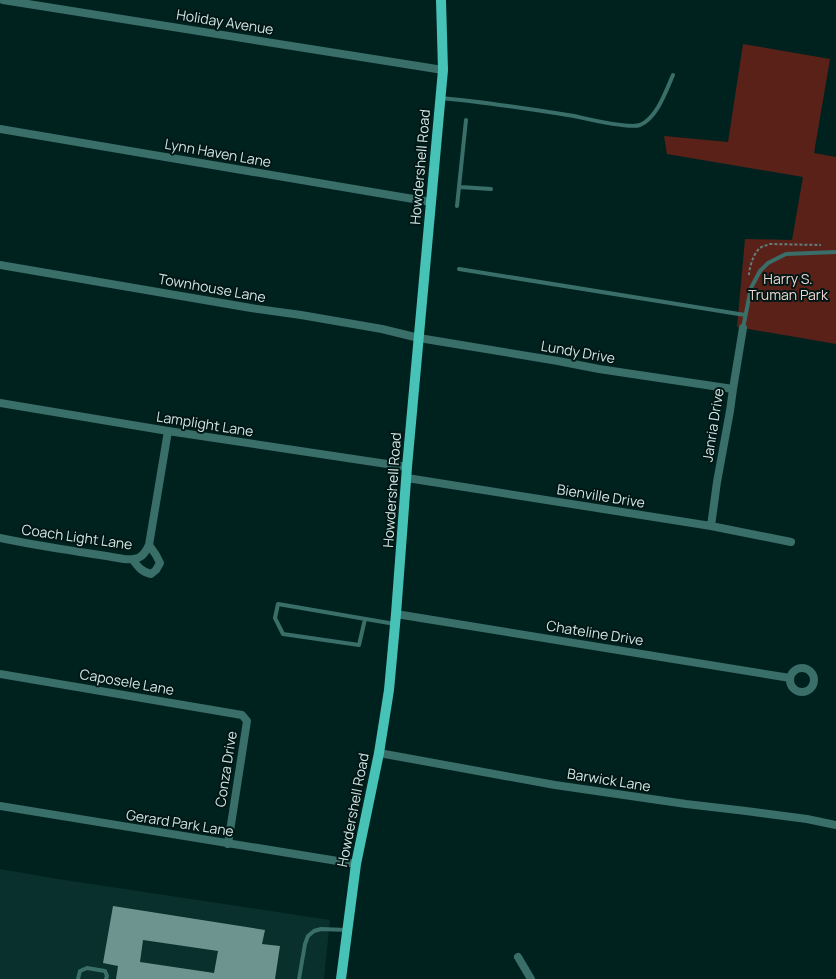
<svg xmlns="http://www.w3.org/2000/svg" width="836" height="979" font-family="Manrope,sans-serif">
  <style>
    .built { fill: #09302d }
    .green { fill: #5a2119 }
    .building { fill: #6e9490; fill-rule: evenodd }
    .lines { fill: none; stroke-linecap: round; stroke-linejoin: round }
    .path { stroke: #647f7c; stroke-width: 2; stroke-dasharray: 3 2; stroke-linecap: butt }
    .service { stroke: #396e69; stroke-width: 4 }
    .minor { stroke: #396e69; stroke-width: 8 }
    .tertiary { stroke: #396e69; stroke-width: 8 }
    .primary { stroke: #46c2b7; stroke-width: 10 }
    .labels { text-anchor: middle; stroke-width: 4; stroke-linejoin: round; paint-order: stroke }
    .street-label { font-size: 14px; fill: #d2e6e3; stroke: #001715 }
    .park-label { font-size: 14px; fill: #efd4cf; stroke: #001715 }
  </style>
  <rect width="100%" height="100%" fill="#00221f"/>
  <path class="built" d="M0 869 58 879 330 920 324 979H0Z"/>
  <path class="green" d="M743 44 830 59 814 153 836 157V344L737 327 745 239 792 240 803 177 667 154 664 136 728 142Z"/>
  <path class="building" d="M113 906 265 930 262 944 280 946 275 979H116L118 966 103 963ZM143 940 218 951 214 973 140 962Z"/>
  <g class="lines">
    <path class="path" d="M749 275C749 269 753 255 758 250 761 246 765 246 770 244L821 245"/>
    <path class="service" d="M441 98C486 102 530 109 574 116 588 119 629 129 640 125 657 118 666 91 673 75
      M460 187 491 189
      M457 206 466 120
      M459 269 745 315
      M743 328 751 288 760 271 768 263 786 254 836 252
      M365 619 359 645 283 634 275 618 278 604 395 624
      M78 979 80 971 87 968 105 971 107 976 106 979
      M299 979 305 944 308 936 314 931 321 929 347 930"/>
    <path class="minor" d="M3 0 443 70
      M0 265 251 308 301 315 382 329 419 338 558 361 599 369 733 389
      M0 403 168 431 407 467
      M407 478 711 526 791 542
      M711 526 717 482 730 411 733 389 743 328
      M0 538C41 547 83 552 124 559 138 560 143 558 149 545L168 431
      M133 560C138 567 142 572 151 574L156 570 160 563 156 555 149 545
      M396 614 790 678
      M790 680a12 12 0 1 1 24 0a12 12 0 1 1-24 0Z
      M0 674 242 715 247 721 228 844
      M379 753 555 785 686 804 746 811 807 819 836 825
      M0 806 356 864
      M518 957 531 979"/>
    <path class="tertiary" d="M0 129 431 202"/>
    <path class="primary" d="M341 979 356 864 379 753 389 690 396 614 407 467 443 70 441 0"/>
  </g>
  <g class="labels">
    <g class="street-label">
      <text transform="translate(225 22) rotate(9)" y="5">Holiday Avenue</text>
      <text transform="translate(218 153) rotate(10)" y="5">Lynn Haven Lane</text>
      <text transform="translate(420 167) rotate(-85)" y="5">Howdershell Road</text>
      <text transform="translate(212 288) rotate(10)" y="5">Townhouse Lane</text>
      <text transform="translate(578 352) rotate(10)" y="5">Lundy Drive</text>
      <text transform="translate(205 424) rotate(9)" y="5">Lamplight Lane</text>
      <text transform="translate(713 425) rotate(-81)" y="5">Janria Drive</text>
      <text transform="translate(392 490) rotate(-86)" y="5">Howdershell Road</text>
      <text transform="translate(601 496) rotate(9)" y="5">Bienville Drive</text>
      <text transform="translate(77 537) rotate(8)" y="5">Coach Light Lane</text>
      <text transform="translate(595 633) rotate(9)" y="5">Chateline Drive</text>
      <text transform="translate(127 682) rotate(10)" y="5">Caposele Lane</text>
      <text transform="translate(226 769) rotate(-81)" y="5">Conza Drive</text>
      <text transform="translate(609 780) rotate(9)" y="5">Barwick Lane</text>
      <text transform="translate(353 810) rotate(-79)" y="5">Howdershell Road</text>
      <text transform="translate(180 823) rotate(9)" y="5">Gerard Park Lane</text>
    </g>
    <g class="park-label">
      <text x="788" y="284">Harry S.<tspan x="788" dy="16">Truman Park</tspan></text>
    </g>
  </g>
</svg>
